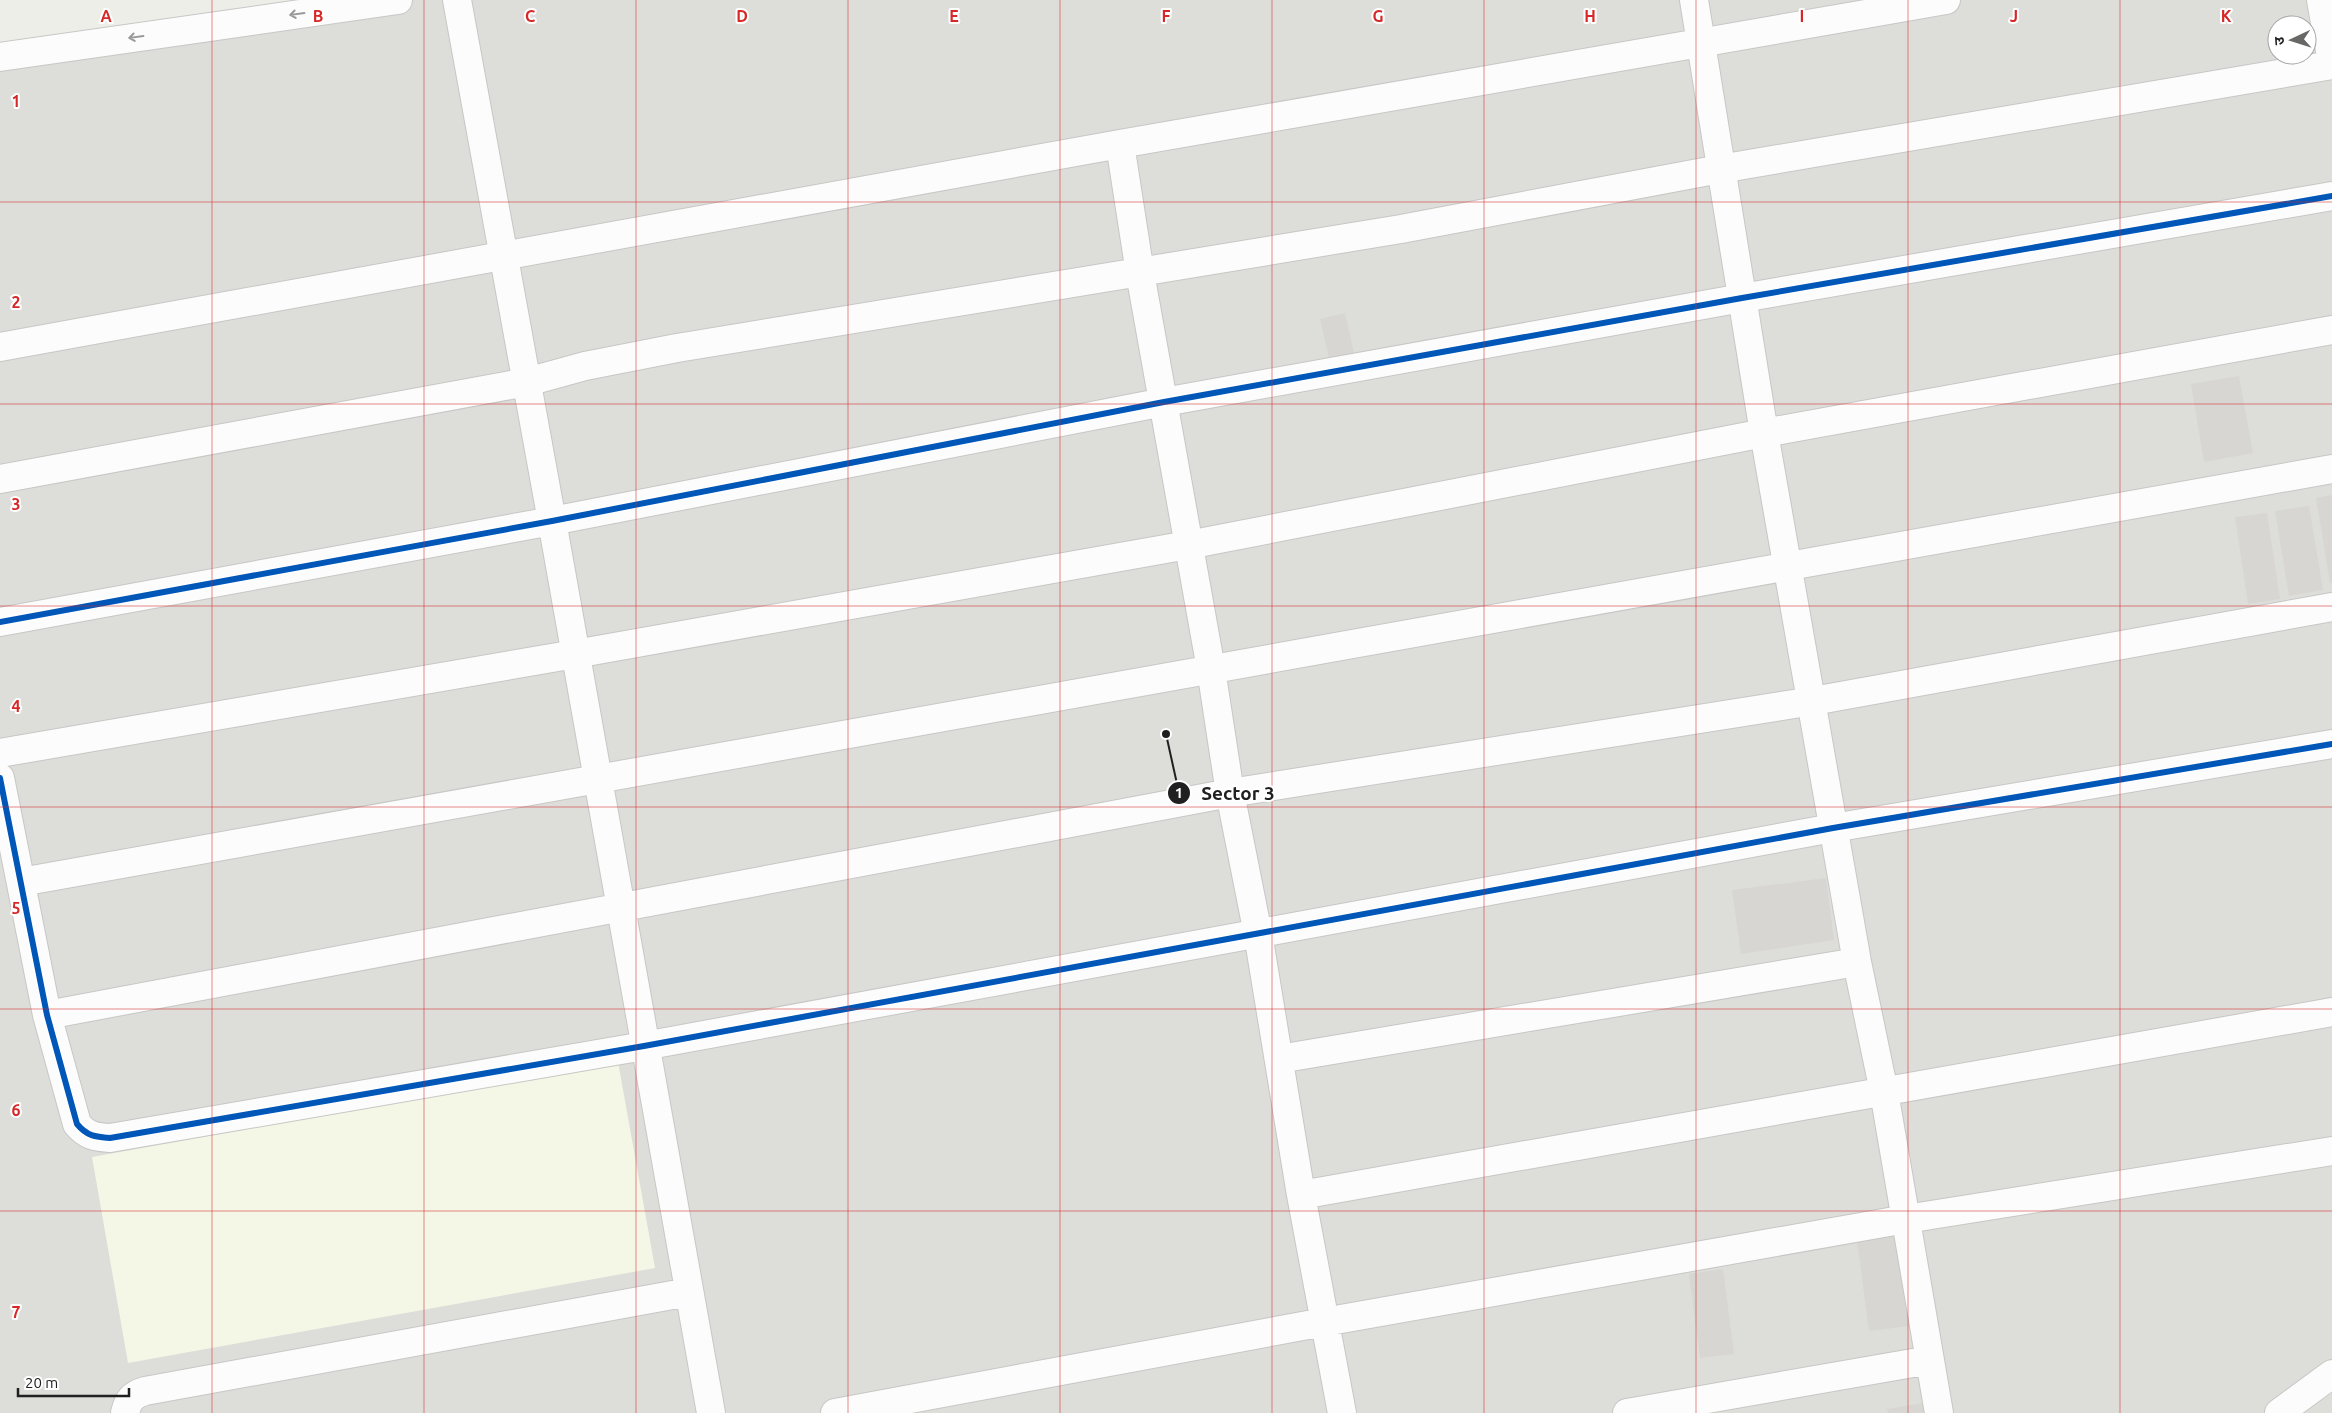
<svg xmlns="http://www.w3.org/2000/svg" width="2332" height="1413" font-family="Ubuntu,'Noto Sans Devanagari',sans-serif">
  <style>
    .residential { fill: #ddddda; fill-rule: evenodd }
    .education { fill: #f4f7e5 }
    .building { fill: #d7d6d2 }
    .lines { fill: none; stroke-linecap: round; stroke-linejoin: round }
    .minor-casing { stroke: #c7c7c5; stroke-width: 30 }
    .minor { stroke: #fcfcfc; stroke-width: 28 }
    .cycleway-casing { stroke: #fff; stroke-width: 9 }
    .cycleway { stroke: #0057b8; stroke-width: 6 }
    .oneway { stroke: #999 }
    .grid { fill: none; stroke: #d62828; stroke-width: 1; stroke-opacity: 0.55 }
    .grid-label { font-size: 16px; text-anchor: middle; font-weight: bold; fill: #d62828; stroke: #fff; stroke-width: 4; stroke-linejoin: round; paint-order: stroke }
    .leader { fill: none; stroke: #202020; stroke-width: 2 }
    .callout-dot { fill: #202020; stroke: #fff; stroke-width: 2 }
    .mark-label { font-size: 15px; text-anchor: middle; font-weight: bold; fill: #fff }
    .callout-label { font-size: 19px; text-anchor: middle; font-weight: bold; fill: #202020; stroke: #fff; stroke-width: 4; stroke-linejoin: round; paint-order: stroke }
  </style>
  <rect width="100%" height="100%" fill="#eeeee9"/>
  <path class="residential" d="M301 0H2332V1413H0V53ZM2277 25H2307V55H2277Z"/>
  <path class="education" d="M618 1062 655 1268 128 1363 92 1157Z"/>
  <path class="building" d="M1345 313 1355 357 1330 363 1320 319Z
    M2239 376 2253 453 2204 462 2191 384Z
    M2332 495V583H2330L2316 498Z
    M2309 506 2323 590 2289 596 2275 511Z
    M2267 513 2280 599 2248 604 2235 517Z
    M1826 878 1834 940 1741 954 1732 890Z
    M1897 1236 1909 1326 1869 1331 1857 1241Z
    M1723 1269 1734 1354 1700 1358 1689 1274Z
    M1930 1402 1932 1413H1888L1887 1409Z"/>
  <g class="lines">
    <g class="minor-casing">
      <path id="minor" d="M457 0 552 521 711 1413
        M1694 0 1764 433 1857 962 1884 1092 1939 1413
        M2321 0 2332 62
        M0 57 398 0
        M1120 144 1140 273 1211 669 1230 793 1258 934 1301 1195 1342 1413
        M0 347 1120 144 1946 0
        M0 479 527 382 585 366 677 348 1401 229 1720 169 2332 65
        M0 622 552 521 1164 402 1742 298 2332 196
        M0 753 575 654 1188 545 1764 433 2332 330
        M0 778 47 1015 77 1124C87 1136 95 1137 110 1138L644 1046 1833 828 2332 744
        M21 882C791 743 1562 609 2332 469
        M47 1015 1230 793 1813 701 2332 607
        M1279 1059 1857 962
        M1301 1195 2332 1012
        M125 1413C128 1400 132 1395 145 1391L689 1292
        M835 1413 1324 1322 1906 1219 2332 1151
        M1627 1413 1930 1360
        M2279 1413 2332 1374"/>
    </g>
    <use href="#minor" class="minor"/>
    <g class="cycleway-casing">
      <path id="cycleway" d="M0 622 552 521 1164 402 1742 298 2332 196
        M0 778 47 1015 77 1124C87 1136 95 1137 110 1138L644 1046 1833 828 2332 744"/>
    </g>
    <use href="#cycleway" class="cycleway"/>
  </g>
  <defs><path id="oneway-shaft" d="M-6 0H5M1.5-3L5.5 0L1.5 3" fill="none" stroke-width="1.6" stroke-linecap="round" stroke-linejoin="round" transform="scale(1.25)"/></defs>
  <g class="oneway">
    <use href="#oneway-shaft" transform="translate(297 14) rotate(172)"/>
    <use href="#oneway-shaft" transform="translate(136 37) rotate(172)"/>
  </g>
  <path class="grid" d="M212 0V1413M424 0V1413M636 0V1413M848 0V1413M1060 0V1413M1272 0V1413M1484 0V1413M1696 0V1413M1908 0V1413M2120 0V1413M0 202H2332M0 404H2332M0 606H2332M0 807H2332M0 1009H2332M0 1211H2332"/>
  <g class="grid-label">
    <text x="106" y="22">A</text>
    <text x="318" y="22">B</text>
    <text x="530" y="22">C</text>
    <text x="742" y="22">D</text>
    <text x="954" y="22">E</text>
    <text x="1166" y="22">F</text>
    <text x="1378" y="22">G</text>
    <text x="1590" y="22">H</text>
    <text x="1802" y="22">I</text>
    <text x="2014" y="22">J</text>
    <text x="2226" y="22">K</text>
    <text x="16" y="107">1</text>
    <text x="16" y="308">2</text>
    <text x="16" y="510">3</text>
    <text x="16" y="712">4</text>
    <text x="16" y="914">5</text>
    <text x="16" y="1116">6</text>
    <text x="16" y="1318">7</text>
  </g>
  <path class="leader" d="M1166 734L1179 793"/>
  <g class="callout-dot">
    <circle cx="1166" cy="734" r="5"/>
    <circle cx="1179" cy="793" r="12"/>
  </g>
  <g class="mark-label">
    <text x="1179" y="798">1</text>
  </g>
  <g class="callout-label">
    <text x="1238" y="800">Sector 3</text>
  </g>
  <g transform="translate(2292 40) rotate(266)"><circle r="24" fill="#ffffff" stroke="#a6a6a6"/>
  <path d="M0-4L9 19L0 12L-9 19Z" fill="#686866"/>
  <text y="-8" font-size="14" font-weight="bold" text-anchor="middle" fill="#202020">उ</text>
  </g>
  <path d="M18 1388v8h111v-8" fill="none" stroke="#202020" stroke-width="2.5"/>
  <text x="25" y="1388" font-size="15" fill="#202020" stroke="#ffffff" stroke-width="4" paint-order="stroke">20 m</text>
</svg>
